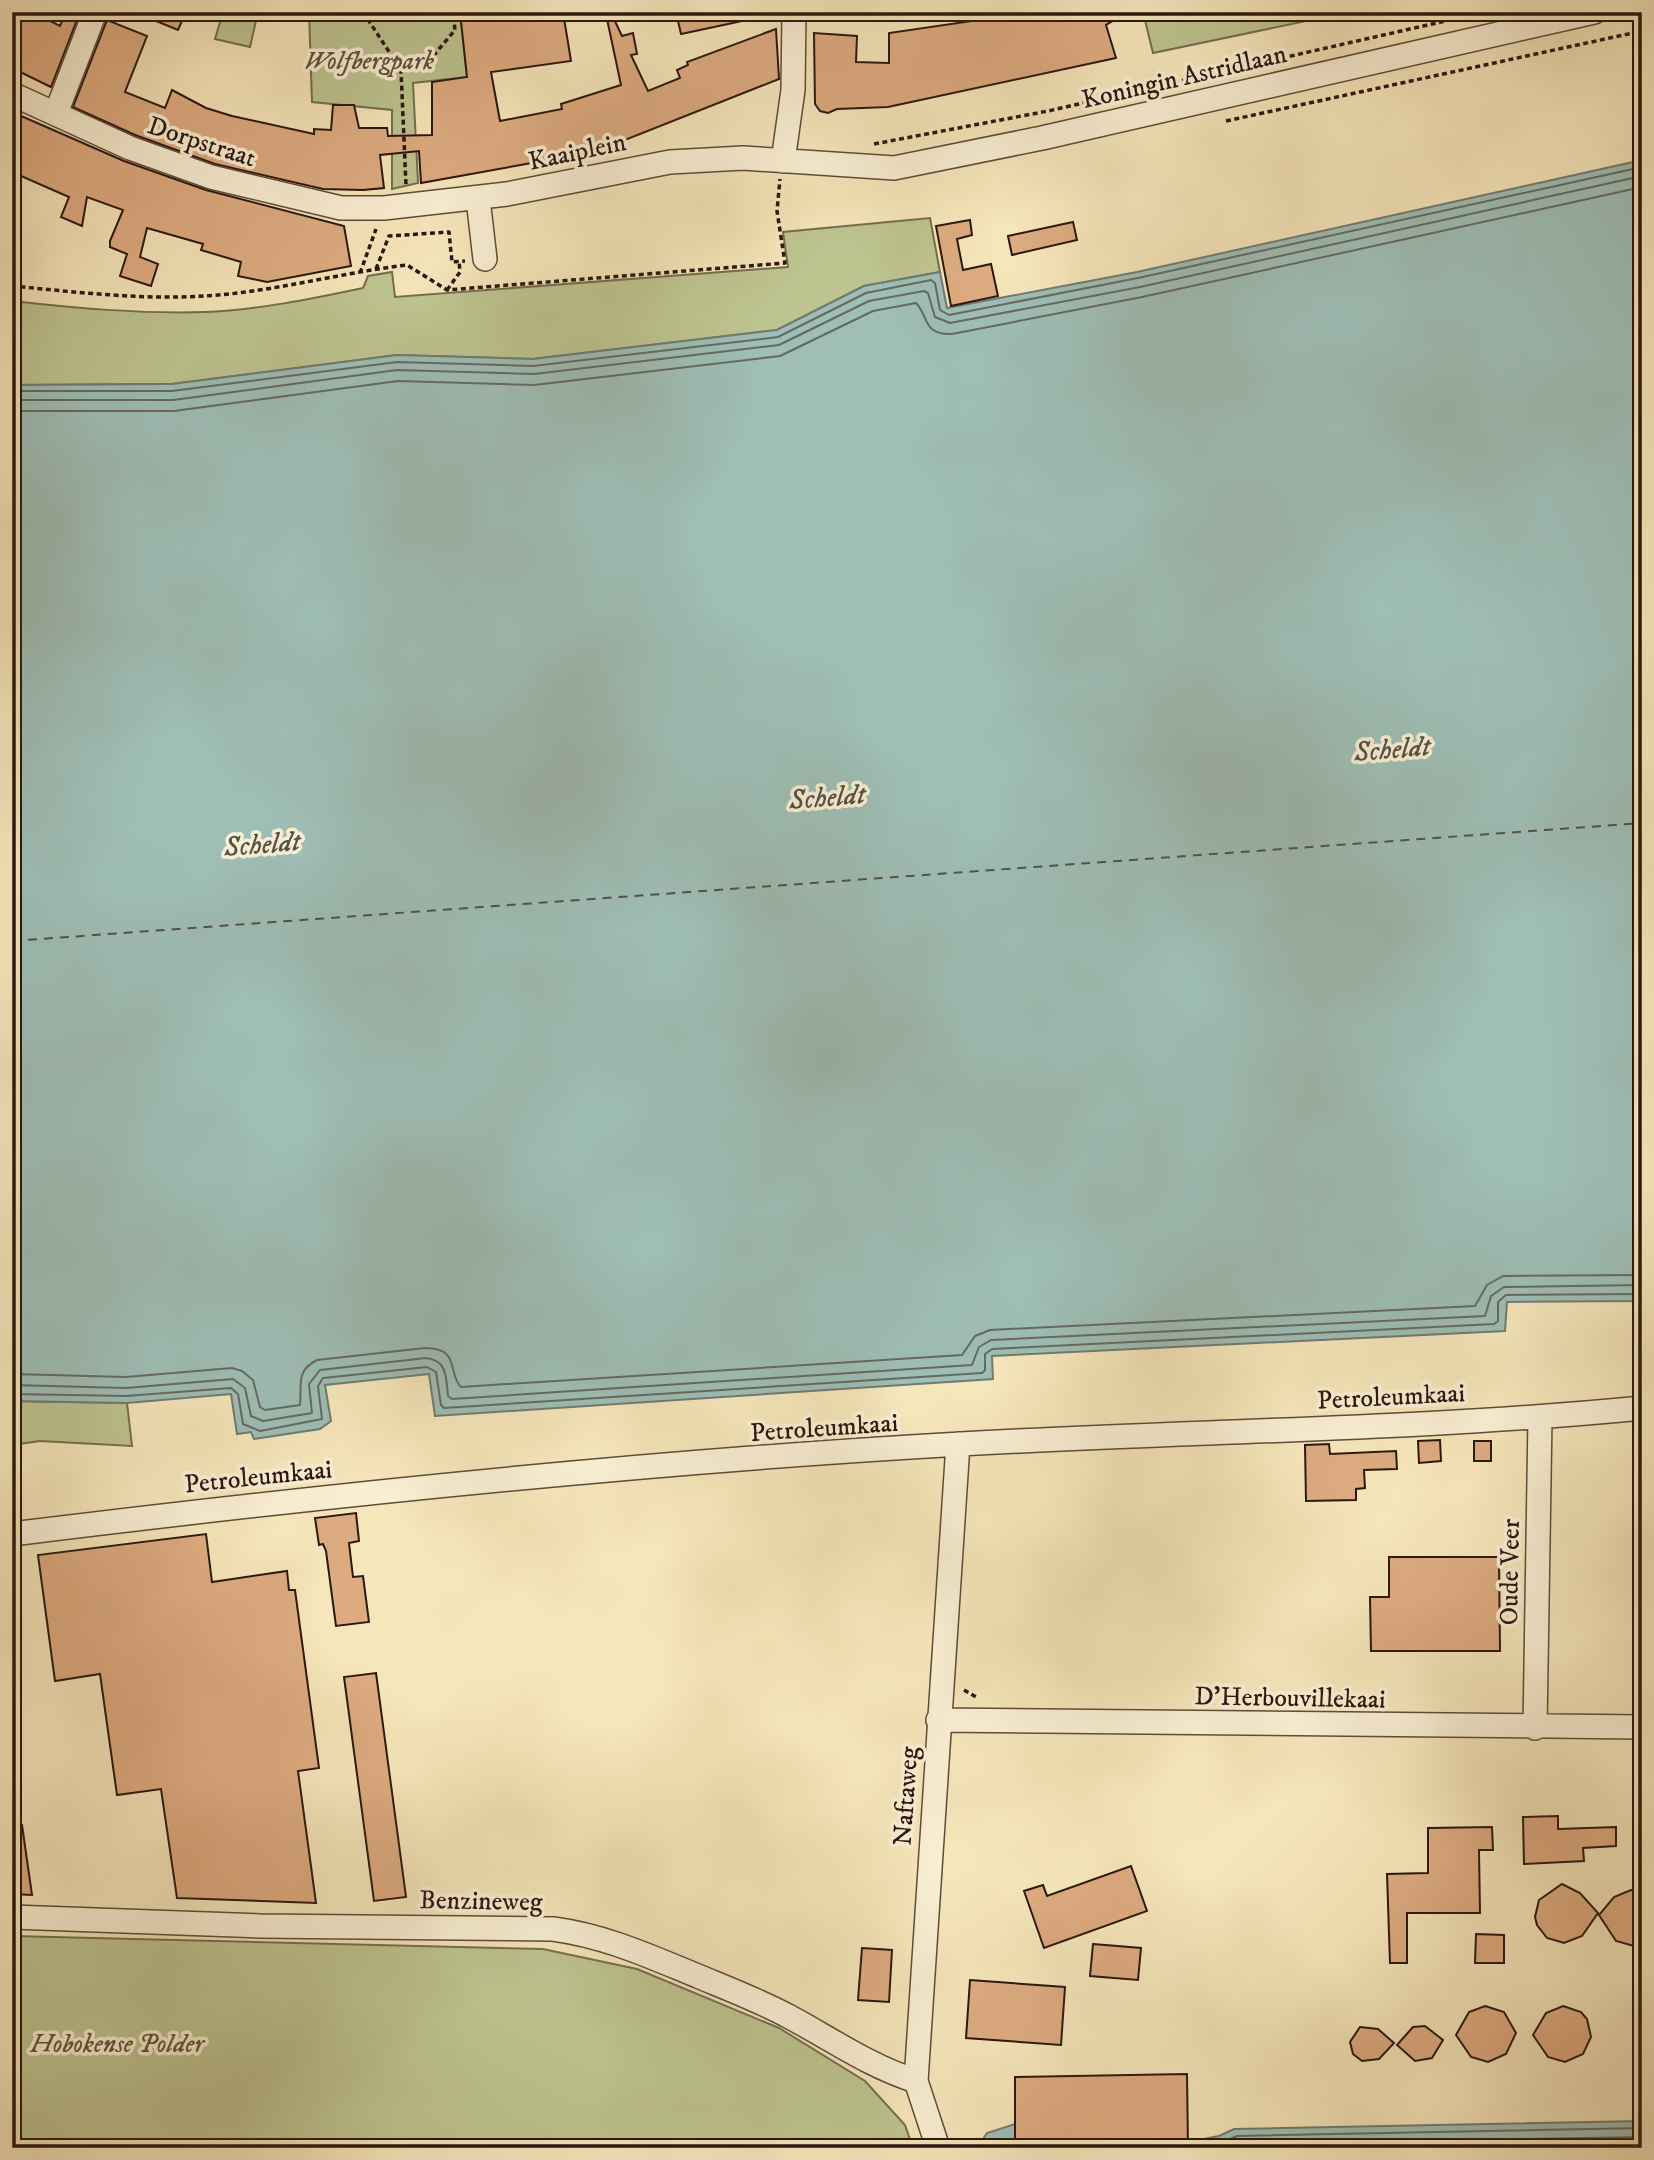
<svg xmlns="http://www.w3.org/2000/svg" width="1654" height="2160" font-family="'IM FELL DW Pica',serif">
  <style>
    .green { fill: #bdc490; stroke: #746e50; stroke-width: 2 }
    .water { fill: #9ebeb6; stroke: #707b73; stroke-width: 2 }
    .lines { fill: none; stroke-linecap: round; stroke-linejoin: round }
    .shore { stroke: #646a62; stroke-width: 2 }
    .ferry { stroke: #535149; stroke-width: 2; stroke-dasharray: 9 7; stroke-linecap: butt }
    .building { fill: #ddab80; stroke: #2b170f; stroke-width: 2 }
    .minor-casing { stroke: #5e4b3a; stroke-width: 26 }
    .path { stroke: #2b170f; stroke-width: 3.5; stroke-dasharray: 5 3.5; stroke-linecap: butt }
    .minor { stroke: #f9efd3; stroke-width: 23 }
    .labels { text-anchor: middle; stroke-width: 7; stroke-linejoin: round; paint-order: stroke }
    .park-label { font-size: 26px; font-style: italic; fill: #5e543c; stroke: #f9efd3 }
    .street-label { font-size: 26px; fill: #2b170f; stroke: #f9efd3 }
    .water-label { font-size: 28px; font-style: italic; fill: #535149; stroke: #f9efd3 }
  </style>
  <rect width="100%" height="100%" fill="#f6e6bb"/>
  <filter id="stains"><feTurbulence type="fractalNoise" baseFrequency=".00286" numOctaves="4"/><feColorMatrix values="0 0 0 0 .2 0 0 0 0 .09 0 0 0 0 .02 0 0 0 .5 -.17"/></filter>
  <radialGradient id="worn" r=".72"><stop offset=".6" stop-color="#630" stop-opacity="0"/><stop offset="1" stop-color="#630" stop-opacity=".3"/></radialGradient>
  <path class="green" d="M223 12H258L250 47 215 39Z
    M309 12H460L467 77 413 83 418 183 392 189V110L312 102Z
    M1143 12H1349L1153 53Z
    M930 218 940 272 864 286 777 330 533 359 397 355 172 384 12 385V301C76 308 140 314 204 312 257 310 311 299 363 288L368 276 392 272 395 297 788 267 783 232Z
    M12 1401 127 1403 132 1446 40 1441 12 1445Z
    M12 1936 543 1949 637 1969 779 2028 865 2081 905 2125 913 2148H12Z"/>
  <path class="water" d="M1642 160V1301L1507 1302 1505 1331 992 1356 993 1379 435 1416 429 1374 325 1385 331 1421 320 1429 254 1439 251 1432 237 1434 231 1394 127 1403 12 1401V385L172 384 397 355 533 359 777 330 864 286 940 272 947 308 1137 272Z
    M1642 2121V2148H1203V2139L1219 2136 1234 2129Z
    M1015 2124V2148H977L987 2133Z"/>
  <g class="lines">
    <path class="shore" d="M12 391H172L397 362 533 366 778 337 866 293 931 280 935 283 940 310 949 315 1138 278 1642 167
      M12 400H173L397 370 534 374 779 345 869 301 924 291 928 293 935 317 950 323 1140 287 1642 176
      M12 411H174L398 381 534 385 780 356 873 311 916 303C929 316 922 335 952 334L1142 297 1642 187
      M12 1374 126 1377 232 1368 242 1371 253 1380 260 1407 265 1410 300 1405C302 1386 295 1371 317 1360L425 1348C461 1348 447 1373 461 1387L962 1355 975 1336 990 1330 1475 1306 1487 1285 1503 1276 1642 1275
      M12 1385 126 1388 233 1379 245 1388 251 1416 263 1421 312 1413 309 1384 320 1370 426 1358C448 1360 446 1379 448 1396L452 1399 972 1365 979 1347 991 1340 1485 1316 1491 1296 1504 1287 1642 1285
      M12 1394 126 1396 231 1388 238 1394 243 1424 260 1431 322 1419 318 1386 323 1378 427 1367 436 1372 441 1405 444 1408 982 1373 985 1370V1354L992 1349 1494 1324 1498 1321V1302L1506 1295 1642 1294
      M1210 2148 1237 2136 1642 2128
      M1233 2148 1240 2144 1642 2137"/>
    <path class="ferry" d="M12 941 1642 823"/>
  </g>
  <path class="building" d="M12 12H32L60 26 66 12H80L51 87 12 68Z
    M134 12H186L178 30Z
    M460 12H563L571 61 491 72 500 121 562 109 561 104 621 85 607 19 613 17 622 36 633 33 637 54 631 55 648 91 680 78 677 70 688 65 687 62 776 29 779 79 612 145 608 152 572 159 571 156 421 183 419 151 380 155 384 188 363 190 323 189 215 164 135 135 73 107 107 20 147 36 125 92 165 108 172 90 206 108 232 116 314 134V129L331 130 333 105H354L359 128H387L388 136 432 135V82L467 77Z
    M676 12H746L747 20 681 34Z
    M1080 12H1128L1106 25 1116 58 888 107 837 109 828 113 820 111 815 104 814 33 857 36 856 62 889 63V33L1006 16Z
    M12 112 124 161 206 190 344 226 351 266 267 282 238 276 241 262 201 250 203 244 147 228 140 257 158 264 151 286 120 276 127 254 110 247V241L123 210 87 197 82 226 61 217 69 197 12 172Z
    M970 220 972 235 957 239 963 270 991 264 998 296 951 306 936 226Z
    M1073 222 1077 240 1012 255 1008 236Z
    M1440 1440 1441 1461 1419 1463 1418 1441Z
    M1474 1441H1491V1461H1474Z
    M1329 1444 1330 1454 1396 1451 1397 1469 1364 1470 1365 1488 1356 1489V1500L1306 1501 1305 1445Z
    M356 1513 359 1541 349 1543 353 1577 363 1576 369 1622 336 1626 326 1551 323 1544 319 1545 315 1518Z
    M206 1534 212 1582 287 1571 289 1590H295L319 1768 298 1771 316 1903 177 1898 161 1789 117 1795 100 1674 55 1681 38 1555Z
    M1389 1557H1499L1500 1651H1371L1370 1597H1389Z
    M376 1673 406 1897 374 1901 344 1677Z
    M1558 1816V1829L1616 1827V1846L1583 1848 1584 1861 1524 1864 1523 1817Z
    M22 1825 32 1895 12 1894V1826Z
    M1492 1827 1493 1850H1479L1480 1913H1407V1963H1390L1387 1874 1428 1873V1828Z
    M1131 1866 1147 1911 1044 1948 1024 1891 1043 1885 1047 1896Z
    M1562 1884 1580 1893 1598 1913 1582 1936 1564 1943 1547 1938 1537 1925 1535 1917 1539 1900Z
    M1631 1890 1642 1892V1944L1634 1946 1616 1941 1599 1915 1614 1897Z
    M1476 1934 1504 1935V1963H1475Z
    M1093 1944 1141 1948 1138 1980 1090 1976Z
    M862 1948 892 1950 889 2002 858 2000Z
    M970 1980 1065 1987 1061 2045 966 2038Z
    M1485 2006 1504 2012 1516 2033 1506 2054 1488 2062 1471 2057 1456 2035 1469 2012Z
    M1563 2006 1581 2012 1587 2019 1591 2037 1583 2054 1565 2062 1548 2057 1533 2035 1546 2013Z
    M1425 2026 1443 2040 1432 2058 1415 2061 1397 2045 1413 2027Z
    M1360 2027 1378 2029 1394 2043 1379 2059 1362 2061 1353 2054 1350 2042Z
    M1187 2074 1188 2148H1015V2077Z"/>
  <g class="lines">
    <g class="minor-casing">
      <path id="minor" d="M12 94 130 148 211 177 341 208H384L507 194 670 162 743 158 894 168 1042 138 1594 12
        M56 113 95 12
        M783 161 793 90 794 12
        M478 199 485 259
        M12 1534C327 1495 644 1462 961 1444 1188 1431 1416 1430 1642 1408
        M938 1720 1642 1727
        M1535 1728 1540 1418
        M12 1917 260 1926 553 1929C606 1936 651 1957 700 1977 729 1989 760 2001 788 2016 831 2039 869 2066 916 2081
        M938 2148 916 2081 958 1444"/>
    </g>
    <path class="path" d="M363 12 401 70 406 186
      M402 69 434 55 455 30 453 12
      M1226 121 1642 31
      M874 144 1048 111 1485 12
      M376 269 389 236 449 232 452 262 465 261
      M360 273 376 229
      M12 286C76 292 141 300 205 296 273 292 339 273 407 265L447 290 785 263 777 211 780 179
      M447 290 460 272 459 261
      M964 1690 978 1698"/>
    <use href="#minor" class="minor"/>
  </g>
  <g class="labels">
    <g class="park-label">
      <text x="369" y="69">Wolfbergpark</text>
      <text x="117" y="2052">Hobokense Polder</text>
    </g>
    <g class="street-label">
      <text transform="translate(1184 76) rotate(-13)" y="9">Koningin Astridlaan</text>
      <text transform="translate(202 141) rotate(18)" y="9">Dorpstraat</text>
      <text transform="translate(577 151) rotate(-12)" y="9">Kaaiplein</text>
      <text transform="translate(1391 1396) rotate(-3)" y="9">Petroleumkaai</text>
      <text transform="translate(824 1427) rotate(-4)" y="9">Petroleumkaai</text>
      <text transform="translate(258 1476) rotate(-6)" y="9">Petroleumkaai</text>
      <text transform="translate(1509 1572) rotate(-89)" y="9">Oude Veer</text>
      <text transform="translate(1290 1697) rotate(1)" y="9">D'Herbouvillekaai</text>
      <text transform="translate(905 1796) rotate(-86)" y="9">Naftaweg</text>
      <text transform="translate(481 1900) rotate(1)" y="9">Benzineweg</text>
    </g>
    <g class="water-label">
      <text transform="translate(1392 748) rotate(-5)" y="10">Scheldt</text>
      <text transform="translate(827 796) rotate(-5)" y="10">Scheldt</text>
      <text transform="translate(262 843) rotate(-5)" y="10">Scheldt</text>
    </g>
  </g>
  <rect width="1654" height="2160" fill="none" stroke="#f6e6bb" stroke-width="42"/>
  <rect x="14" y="14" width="1626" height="2132" fill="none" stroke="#2b170f" stroke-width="3.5"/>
  <rect x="21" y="21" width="1612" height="2118" fill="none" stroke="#2b170f" stroke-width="2"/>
  <rect width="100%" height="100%" filter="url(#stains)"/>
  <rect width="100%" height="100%" fill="url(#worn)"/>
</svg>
